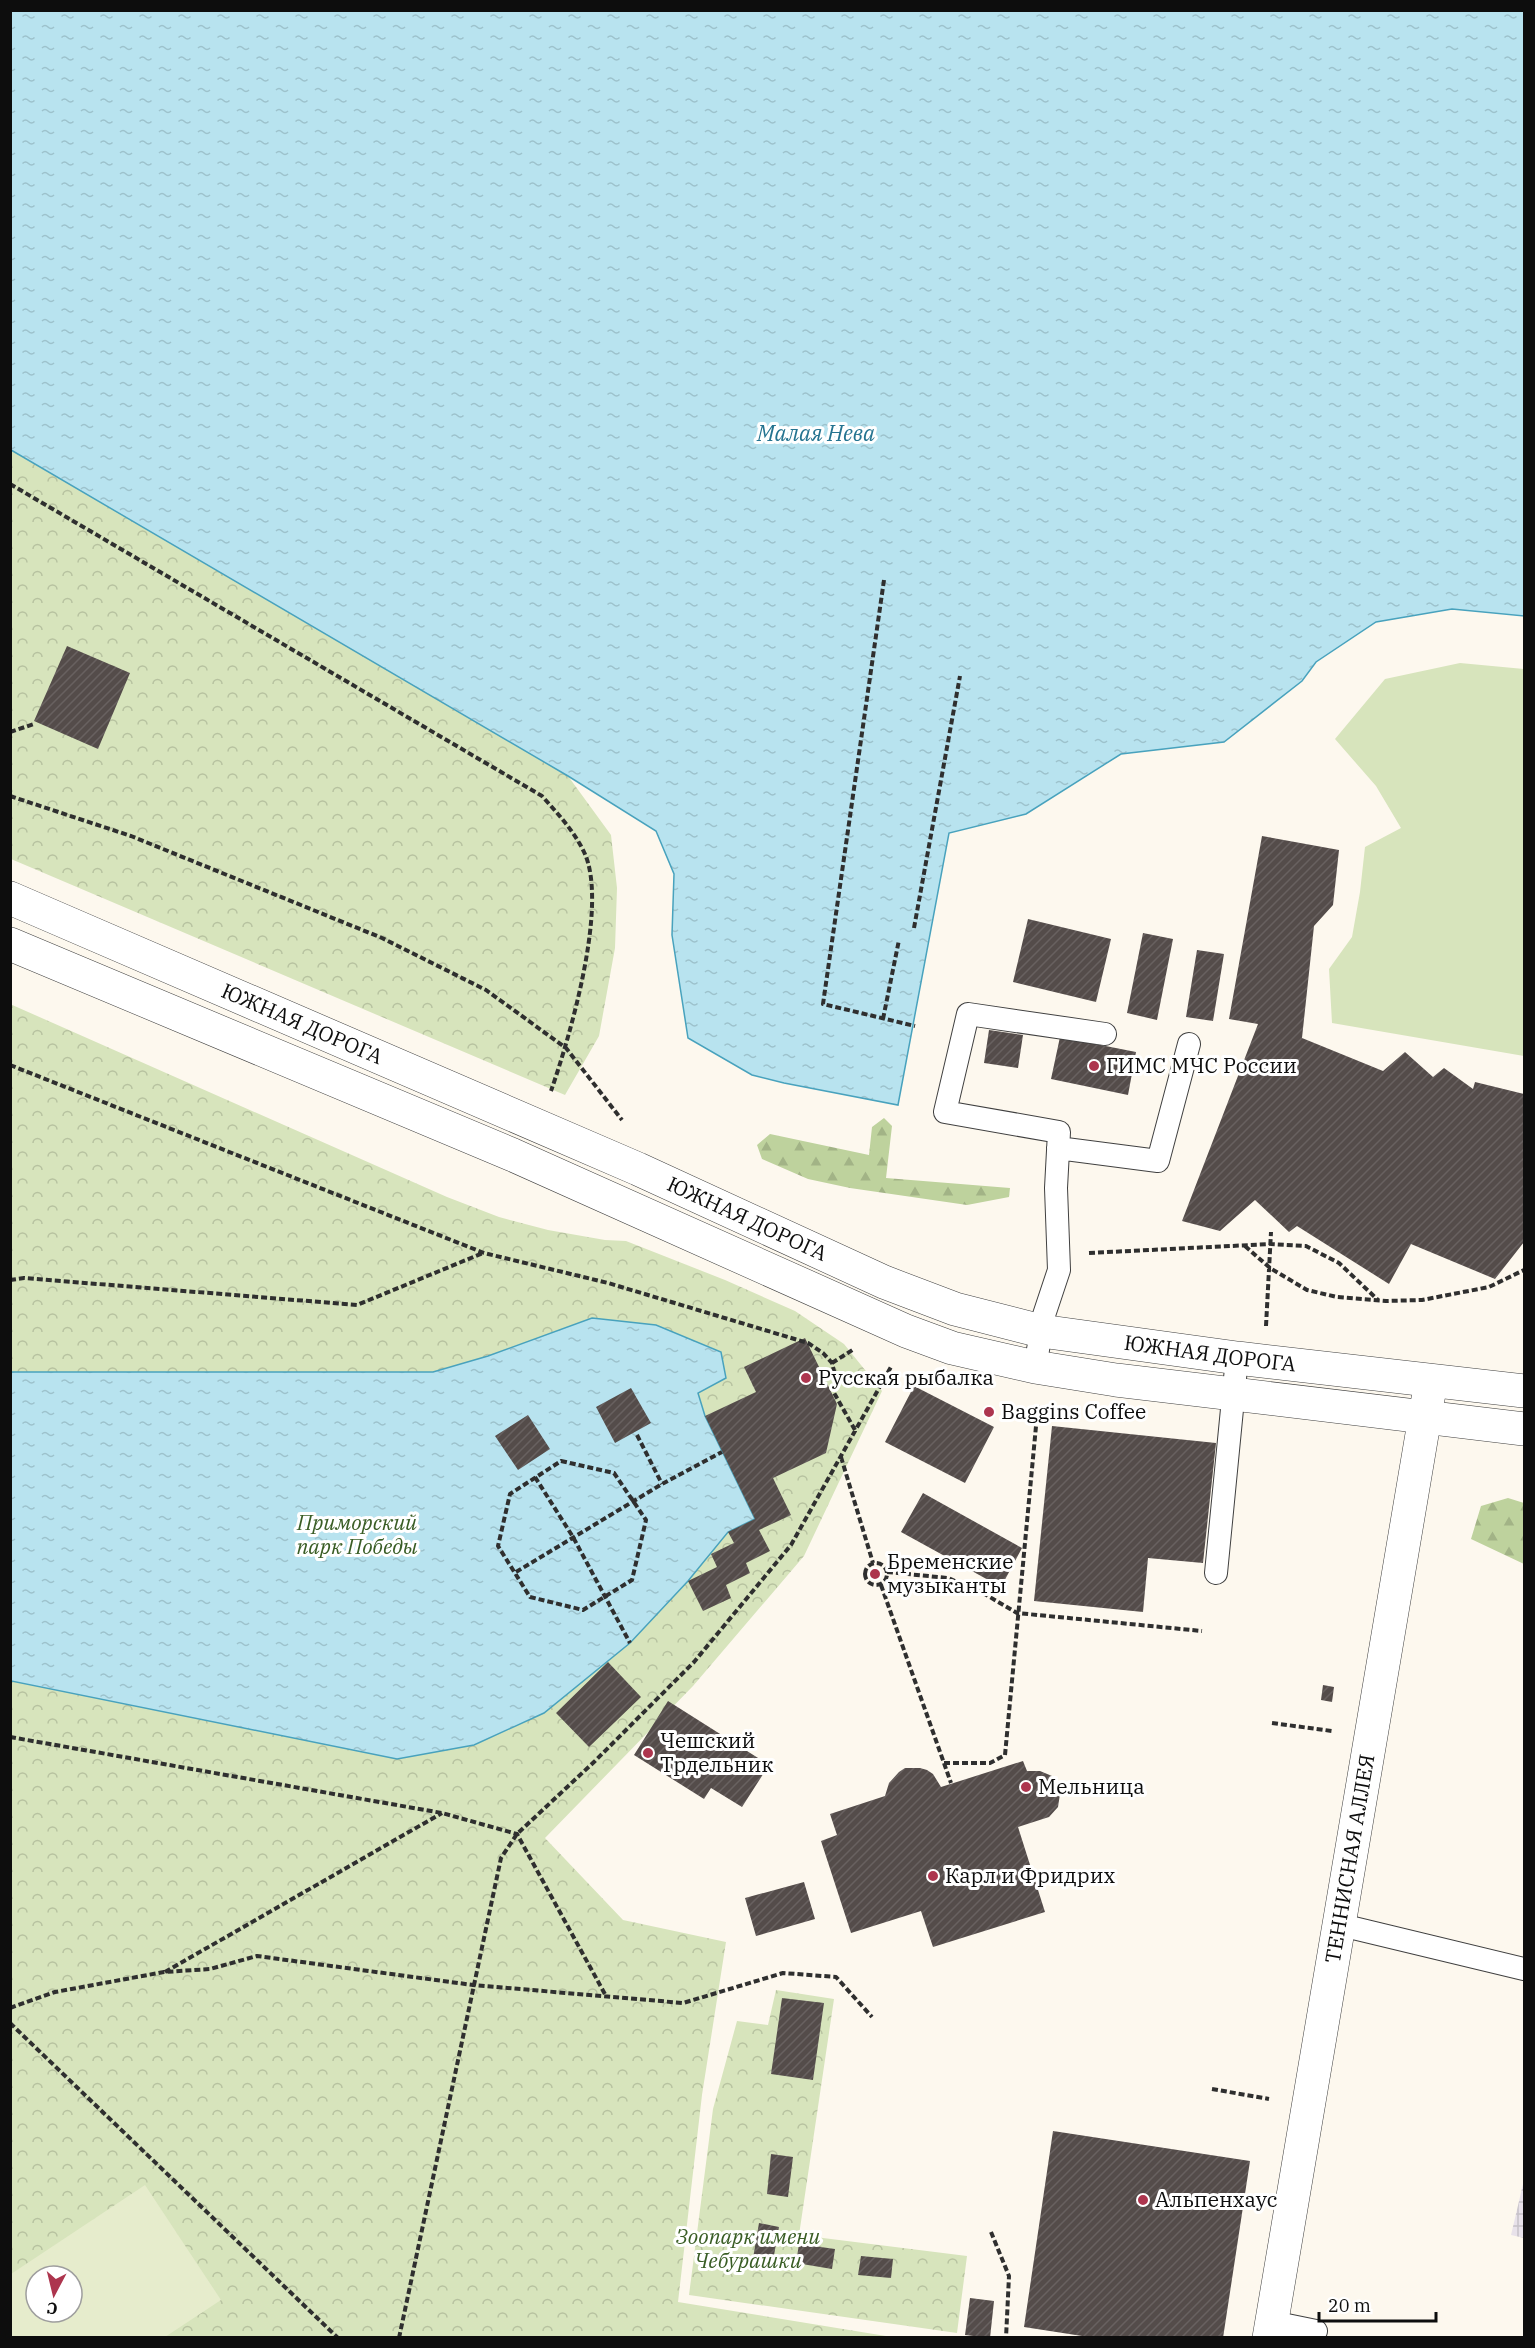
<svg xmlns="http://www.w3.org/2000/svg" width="1535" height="2348" font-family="'IBM Plex Serif',serif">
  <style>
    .industrial { fill: url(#industrial-grid) }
    .grass { fill: #d7e4bc }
    .forest { fill: url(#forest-firs) }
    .park { fill: url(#park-crowns); fill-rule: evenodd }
    .pitch { fill: #e6eccc; fill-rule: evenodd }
    .water { fill: url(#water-ripples); stroke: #48a2bd; stroke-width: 1.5 }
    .building { fill: url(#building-hatch) }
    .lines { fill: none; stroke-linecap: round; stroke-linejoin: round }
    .service-casing { stroke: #404040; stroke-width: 24 }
    .minor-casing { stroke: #404040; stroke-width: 34 }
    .path { stroke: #2f2f2f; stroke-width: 4; stroke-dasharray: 6 3; stroke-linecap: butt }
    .service { stroke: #fff; stroke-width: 22 }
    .minor { stroke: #fff; stroke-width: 33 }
    .poi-dot { fill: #ad354e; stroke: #fff; stroke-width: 2 }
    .labels { text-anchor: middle; stroke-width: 6; stroke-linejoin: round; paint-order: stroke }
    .street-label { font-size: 21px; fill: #0d0d0d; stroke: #fff }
    .poi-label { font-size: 21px; fill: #0d0d0d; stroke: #fff; text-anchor: start }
    .park-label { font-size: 21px; font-style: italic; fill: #395d25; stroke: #fff }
    .water-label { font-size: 22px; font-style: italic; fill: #247390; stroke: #fff }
  </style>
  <defs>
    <pattern id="industrial-grid" width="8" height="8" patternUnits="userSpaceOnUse" patternTransform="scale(1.5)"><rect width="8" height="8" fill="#e8e2ea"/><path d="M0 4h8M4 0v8" fill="none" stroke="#c6c1c8"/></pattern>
    <pattern id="forest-firs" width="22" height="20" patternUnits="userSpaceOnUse" patternTransform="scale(1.5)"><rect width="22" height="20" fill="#bed29d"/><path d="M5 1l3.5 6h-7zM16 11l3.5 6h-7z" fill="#a2b386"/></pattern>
    <pattern id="park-crowns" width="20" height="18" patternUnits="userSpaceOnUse" patternTransform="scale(1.5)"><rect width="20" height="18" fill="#d7e4bc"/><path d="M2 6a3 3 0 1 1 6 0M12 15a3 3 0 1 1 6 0" fill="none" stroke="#b7c2a0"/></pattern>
    <pattern id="water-ripples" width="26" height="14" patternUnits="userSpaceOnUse" patternTransform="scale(1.5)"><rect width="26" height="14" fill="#b8e3ef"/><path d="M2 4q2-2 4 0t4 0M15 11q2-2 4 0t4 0" fill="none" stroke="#9dc2cc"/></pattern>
    <pattern id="building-hatch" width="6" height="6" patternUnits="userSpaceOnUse" patternTransform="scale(1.5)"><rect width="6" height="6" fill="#544c4a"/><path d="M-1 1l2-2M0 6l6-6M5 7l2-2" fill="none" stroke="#686160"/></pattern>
  </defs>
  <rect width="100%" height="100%" fill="#fdf8ee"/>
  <path class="industrial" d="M1524 2180V2238L1511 2235Z"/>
  <path class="grass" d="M1460 663 1524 669V1056L1332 1023 1329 969 1352 937 1360 892 1365 847 1401 828 1376 786 1335 739 1385 679Z"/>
  <path class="forest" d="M884 1118 892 1126 886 1178 1010 1188 1009 1197 967 1205 850 1188 808 1179 762 1159 757 1145 770 1134 869 1155 872 1127Z
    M1508 1498 1524 1503V1564L1471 1539 1481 1506Z"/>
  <path class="park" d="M11 450 568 776 611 835 617 888 615 948 599 1036 565 1095 11 859Z
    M10 1004 447 1197 499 1217 548 1230 605 1240 626 1241 725 1280 795 1311 844 1344 882 1391 804 1556 693 1686 545 1838 623 1920 726 1942 702 2095 678 2302 892 2337H11ZM36 2276H72V2312H36Z
    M776 1990 834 1999 799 2235 967 2256 957 2333 689 2295 713 2109 737 2021 768 2025Z"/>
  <path class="pitch" d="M145 2185 221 2300 165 2337H11V2274ZM36 2276H72V2312H36Z"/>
  <path class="water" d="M11 10 1524 11V616L1452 609 1376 622 1316 662 1302 681 1224 742 1121 754 1026 814 949 833 898 1105 784 1083 752 1075 688 1038 672 935 674 874 656 831 568 776 11 450Z
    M592 1318 656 1325 721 1352 726 1378 698 1393 705 1416 755 1519 728 1532 688 1581 630 1643 544 1713 474 1745 397 1759 11 1681 10 1372H433L488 1356Z"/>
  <path class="building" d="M67 646 130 673 98 749 34 721Z
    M1262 836 1339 850 1333 905 1314 926 1302 1038 1383 1071 1405 1052 1433 1077 1444 1068 1473 1089 1475 1082 1524 1094V1242L1495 1279 1411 1244 1389 1284 1297 1226 1289 1232 1255 1200 1220 1231 1182 1221 1258 1024 1229 1019Z
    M1028 919 1111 939 1096 1002 1013 982Z
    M1143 933 1173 939 1157 1020 1127 1013Z
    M1197 950 1224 954 1213 1021 1186 1017Z
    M989 1030 1023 1035 1018 1068 984 1063Z
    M1060 1037 1136 1052 1128 1095 1051 1079Z
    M805 1338 837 1404 826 1453 773 1478 791 1515 759 1530 770 1551 746 1563 750 1573 726 1585 731 1598 703 1611 688 1581 717 1567 711 1554 734 1543 728 1532 755 1519 705 1416 756 1392 744 1367Z
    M914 1386 994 1427 965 1483 885 1442Z
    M631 1388 651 1423 615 1443 596 1407Z
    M528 1415 550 1449 518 1470 495 1436Z
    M1052 1426 1216 1443 1203 1563 1148 1558 1143 1612 1034 1601Z
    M923 1493 1022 1548 1001 1587 901 1532Z
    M608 1662 641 1697 589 1747 556 1713Z
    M1323 1685 1334 1687 1332 1702 1321 1700Z
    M668 1701 769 1765 742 1807 711 1788 704 1799 634 1755Z
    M1023 1761 1027 1771H1040L1052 1776 1059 1787 1060 1794 1058 1807 1049 1817 1018 1827 1045 1912 933 1947 921 1911 851 1933 821 1841 837 1835 830 1814 885 1796 889 1783 899 1772 905 1768H920L927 1770 933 1774 941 1787Z
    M804 1882 815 1919 756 1936 745 1898Z
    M782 1998 824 2003 813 2080 771 2074Z
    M1053 2131 1250 2161 1223 2338H1095L1024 2327Z
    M771 2154 793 2157 788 2197 767 2194Z
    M759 2223 779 2227 773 2261 753 2258Z
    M799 2244 835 2249 832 2269 796 2263Z
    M861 2256 893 2259 891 2278 858 2275Z
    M970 2298 994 2301 990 2338 965 2335Z"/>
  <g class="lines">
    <g class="service-casing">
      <path id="service" d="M1058 1148 1158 1161 1189 1044
        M1035 1367 1044 1315 1059 1270 1056 1188 1059 1132 945 1112 968 1014 1105 1034
        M1216 1573 1237 1358
        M1341 1925 1524 1969
        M1272 2322 1316 2331"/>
    </g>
    <g class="minor-casing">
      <g id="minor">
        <path id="s1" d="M10 898 638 1169 884 1282 955 1309 1041 1331 1237 1358 1524 1391"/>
        <path d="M10 944 513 1155 906 1331 952 1348 1035 1367 1116 1380 1524 1429"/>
        <path id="s2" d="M1269 2338 1429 1393"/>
      </g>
    </g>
    <path class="path" d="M10 484 542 796C558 814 574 831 584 852 609 904 570 1036 551 1091
      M884 580 823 1004 915 1026
      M10 732 34 724
      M10 796 131 836 382 938 486 990 566 1048 622 1120
      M914 928 960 676
      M883 1019 899 940
      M10 1065 484 1253 608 1283 808 1343 823 1353 832 1363 835 1375 833 1391 855 1430
      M1245 1246 1270 1268 1307 1290 1337 1297 1386 1301 1422 1300 1489 1287 1524 1270
      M1089 1253 1271 1244 1306 1246 1339 1263 1378 1300
      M10 1280 24 1278 357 1305 483 1253
      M1266 1326 1271 1232
      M832 1363 854 1349
      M637 1435 662 1484
      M841 1457 873 1563
      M561 1461 614 1473 646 1520 632 1580 583 1610 530 1597 498 1546 510 1494Z
      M535 1477 573 1537 630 1643
      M865 1574a11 11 0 1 1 22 0a11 11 0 1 1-22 0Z
      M516 1572 662 1484 722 1452
      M887 1572 948 1578 983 1593 1017 1613 1202 1631
      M881 1585 951 1783
      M1272 1723 1332 1731
      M10 1737 442 1813 517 1834 606 1996
      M944 1763H990L1005 1755 1038 1405
      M165 1972 442 1813
      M10 2008 55 1992 164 1972 210 1969 257 1956 473 1985 683 2003 783 1973 836 1977 872 2017
      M10 2023 338 2338
      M1212 2089 1269 2099
      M991 2232 1009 2276 1006 2338
      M399 2338 501 1858 517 1834 595 1761 694 1662 791 1545 892 1365"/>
    <use href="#service" class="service"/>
    <use href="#minor" class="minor"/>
  </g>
  <g class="poi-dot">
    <circle cx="1094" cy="1066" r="6"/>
    <circle cx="806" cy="1378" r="6"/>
    <circle cx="989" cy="1412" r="6"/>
    <circle cx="875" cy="1574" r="6"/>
    <circle cx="648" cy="1753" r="6"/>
    <circle cx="1026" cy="1787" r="6"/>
    <circle cx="933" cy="1876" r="6"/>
    <circle cx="1143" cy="2200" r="6"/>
  </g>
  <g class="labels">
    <g class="street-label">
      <text dy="7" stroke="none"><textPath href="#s1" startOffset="318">ЮЖНАЯ ДОРОГА</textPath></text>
      <text dy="7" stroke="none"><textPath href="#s1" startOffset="804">ЮЖНАЯ ДОРОГА</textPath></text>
      <text dy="7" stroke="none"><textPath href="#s1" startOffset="1290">ЮЖНАЯ ДОРОГА</textPath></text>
      <text dy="7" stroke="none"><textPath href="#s2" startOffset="486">ТЕННИСНАЯ АЛЛЕЯ</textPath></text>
    </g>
    <g class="poi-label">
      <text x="1106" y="1073">ГИМС МЧС России</text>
      <text x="818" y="1385">Русская рыбалка</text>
      <text x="1001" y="1419">Baggins Coffee</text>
      <text x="887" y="1569">Бременские<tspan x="887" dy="24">музыканты</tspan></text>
      <text x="660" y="1748">Чешский<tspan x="660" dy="24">Трдельник</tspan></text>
      <text x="1038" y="1794">Мельница</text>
      <text x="945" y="1883">Карл и Фридрих</text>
      <text x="1155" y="2207">Альпенхаус</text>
    </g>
    <g class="park-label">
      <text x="357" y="1530">Приморский<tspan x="357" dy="24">парк Победы</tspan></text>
      <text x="748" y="2244">Зоопарк имени<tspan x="748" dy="24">Чебурашки</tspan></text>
    </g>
    <g class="water-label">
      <text x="816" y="441">Малая Нева</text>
    </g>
  </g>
  <rect width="1535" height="2348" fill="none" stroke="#0d0d0d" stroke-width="24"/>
  <g transform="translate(54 2294) rotate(187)"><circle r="28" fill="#ffffff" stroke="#9e9e9e" stroke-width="1.5"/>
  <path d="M0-4.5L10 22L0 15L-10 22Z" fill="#ad354e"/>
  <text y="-9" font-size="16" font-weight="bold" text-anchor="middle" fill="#0d0d0d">С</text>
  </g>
  <path d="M1319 2312v9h117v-9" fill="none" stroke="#0d0d0d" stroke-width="3"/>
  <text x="1328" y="2312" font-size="18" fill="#0d0d0d" stroke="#ffffff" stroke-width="4.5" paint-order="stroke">20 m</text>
</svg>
